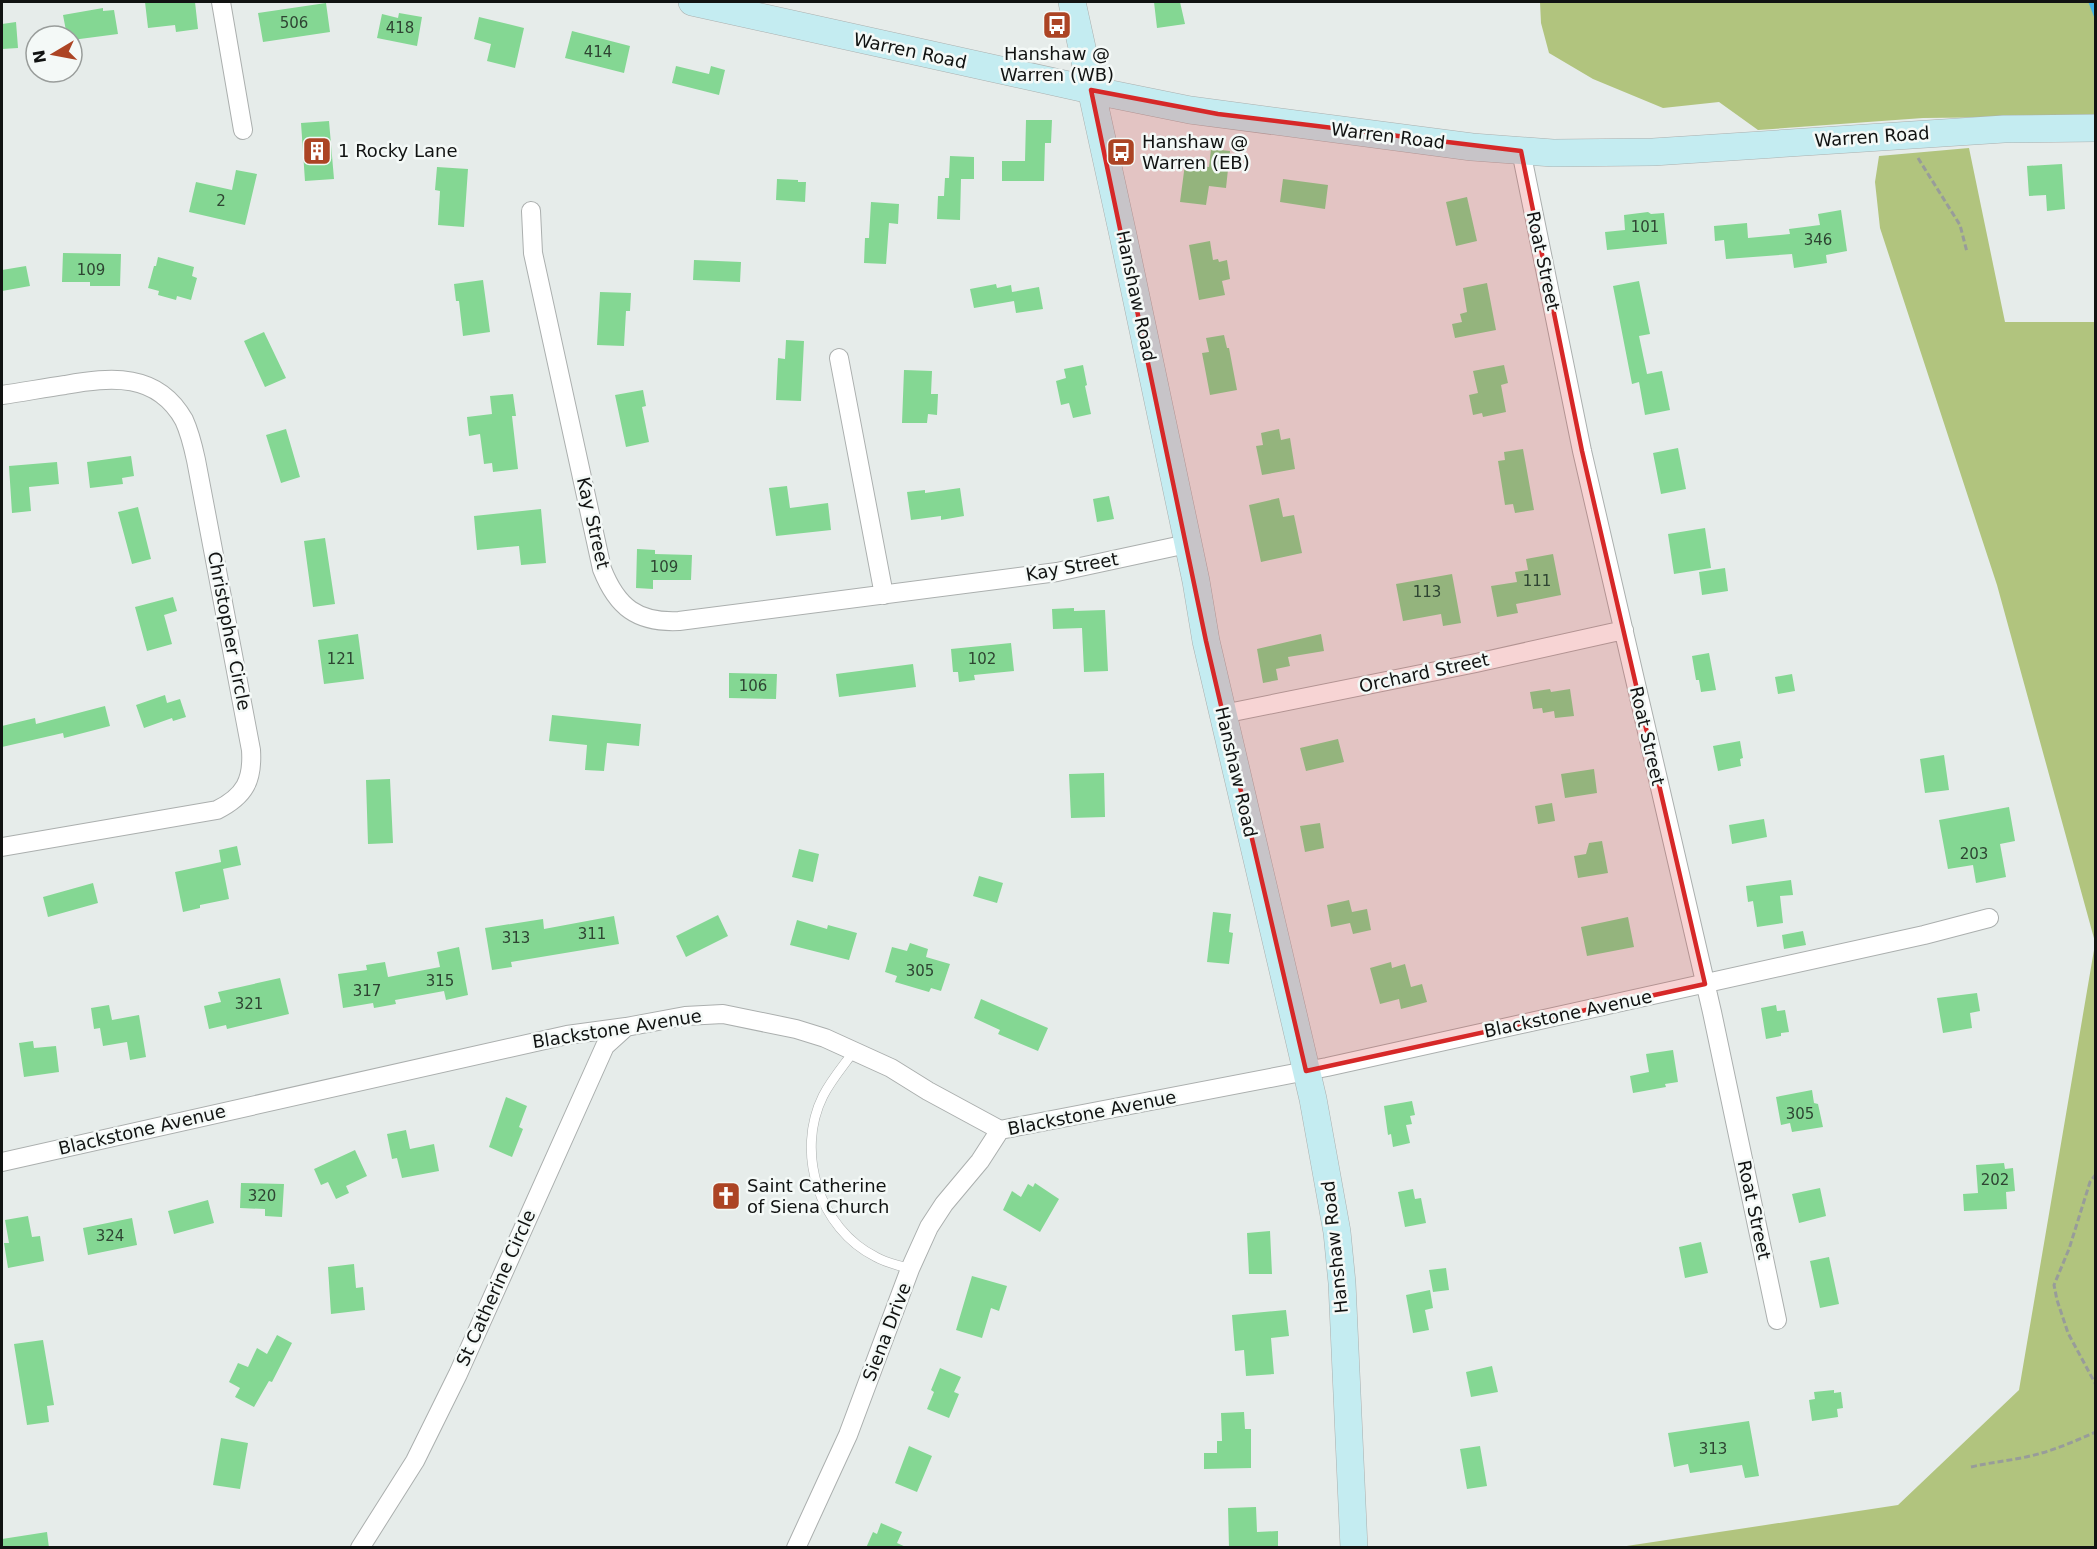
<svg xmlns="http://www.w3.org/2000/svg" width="2097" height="1549" font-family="'DejaVu Sans',sans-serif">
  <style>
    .green { fill: #b1c47e }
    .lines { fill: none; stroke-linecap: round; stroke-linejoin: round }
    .stream { stroke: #43b3e8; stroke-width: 5 }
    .building { fill: #84d793 }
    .lane-casing { stroke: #abafae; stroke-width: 10 }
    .street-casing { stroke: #abafae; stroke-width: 20 }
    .secondary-casing { stroke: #abafae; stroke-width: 28 }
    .path { stroke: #989c9a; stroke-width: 3; stroke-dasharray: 6 3; stroke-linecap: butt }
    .lane { stroke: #fff; stroke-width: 9 }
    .street { stroke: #fff; stroke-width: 18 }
    .secondary { stroke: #c4ecf1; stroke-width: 27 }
    .marked { fill: #d62828; fill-opacity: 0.2; stroke: #d62828; stroke-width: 4.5; stroke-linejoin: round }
    .labels { text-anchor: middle; stroke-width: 5; stroke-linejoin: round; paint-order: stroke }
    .number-label { font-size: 15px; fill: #2e4432 }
    .street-label { font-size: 18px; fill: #111312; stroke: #f4f9f7 }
    .poi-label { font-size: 18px; fill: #111312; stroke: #f4f9f7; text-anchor: start }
  </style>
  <rect width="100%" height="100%" fill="#e6ecea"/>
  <path class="green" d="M1540 2H2095V116L1923 118 1758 130 1719 102 1663 108 1593 79 1549 53 1541 23Z
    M1969 148 2005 322H2095V942L1997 585 1880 228 1875 182 1879 156Z
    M2095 944V1547H1620L1898 1505 2019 1390Z"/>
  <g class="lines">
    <path class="stream" d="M2091 2 2096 15"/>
  </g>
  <path class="building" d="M145 2H195L198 29 176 32 175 25 148 28Z
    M1154 2H1180L1185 24 1157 28Z
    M326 3 330 32 263 42 258 13Z
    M103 8V11L114 10 118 34 72 40V36H67L63 15Z
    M399 13 422 17 417 46 377 38 382 14 398 18Z
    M479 17 524 28 515 68 487 61 491 44 474 39Z
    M16 22 18 48 2 49V24Z
    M572 31 630 46 624 73 565 58Z
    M676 66 709 74 711 66 725 70 719 95 672 83Z
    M1026 120H1052L1051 143H1045L1044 181H1002V161H1025Z
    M329 121 334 179 305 181 301 123Z
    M1211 149 1230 151 1226 188 1209 186 1206 205 1180 202 1185 164 1209 167Z
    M950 156 974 157V179H961L960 220 937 219 938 196H944L945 178H952H949Z
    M2062 164 2065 209 2047 211 2046 195 2029 196 2027 166Z
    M437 167 468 169 464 227 438 225 440 191 435 190Z
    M236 170 257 174 245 225 189 212 196 182 232 190Z
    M777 179 798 180V182H806L805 202 776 200Z
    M1283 179 1328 185 1325 209 1280 202Z
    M1467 197 1477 241 1456 246 1446 202Z
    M871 202 899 204 898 224 889 223 886 264 864 263 865 238H869Z
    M1841 210 1847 251 1826 255 1827 263 1794 268 1792 254 1726 259 1724 240 1715 241 1714 226 1747 223 1748 238 1790 234 1789 229 1820 225 1818 214Z
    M1648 212 1651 214 1664 213 1667 244 1607 250 1605 232 1625 230 1624 215Z
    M1210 241 1213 260 1218 259 1219 262 1227 260 1230 279 1222 281 1225 295 1199 300 1189 245Z
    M63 253 121 254 120 286H90V282H62Z
    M158 257 194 267 192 276 197 278 191 300 177 296 176 300 158 295 159 291 148 288 154 266H156Z
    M694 260 741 262 740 282 693 280Z
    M26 266 30 286 2 291V270Z
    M483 280 490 332 463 336 459 301H456L454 284Z
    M1639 281 1650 334 1639 336 1647 374 1662 371 1670 410 1645 415 1639 382 1632 384 1613 286Z
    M1487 283 1496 330 1455 338 1452 324 1462 322 1460 314 1467 312 1463 288Z
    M996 284 997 288 1011 285 1012 292 1039 287 1043 309 1016 313 1014 301 974 308 970 289Z
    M600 292 631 293 630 311H626L624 346 597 345Z
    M264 332 286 378 265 387 244 341Z
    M1224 335 1227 348H1229L1237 390 1210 395 1202 353 1209 352 1206 338Z
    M786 340 804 341 801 401 776 400 778 358 785 359Z
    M1083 365 1087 385 1085 386 1091 414 1073 418 1069 403 1061 405 1056 381 1066 378 1064 369Z
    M1504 365 1508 383 1501 385 1506 412 1483 417 1482 413 1473 415 1469 395 1478 393 1473 371Z
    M904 370 932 371 931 394H938L937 415 928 414 927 423H902Z
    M643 390 646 406 642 407 649 442 626 447 615 395Z
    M513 394 516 416H512L518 469 493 472 492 463 484 464 480 434 469 436 467 417 492 414 490 396Z
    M286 429 300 477 281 483 266 435Z
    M1279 429 1281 440 1290 438 1295 469 1262 475 1256 446 1263 445 1261 433Z
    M1678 448 1686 489 1661 494 1653 453Z
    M1523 449 1534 510 1515 513 1513 504 1505 505 1498 461 1505 460 1504 452Z
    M131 456 134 476 122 478 123 484 90 488 87 462Z
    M57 462 59 484 29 487 31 511 12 513 9 466Z
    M787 486 790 508 828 503 831 530 776 536 769 488Z
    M960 488 964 516 941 520V516L911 520 907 492 925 490V493Z
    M1109 496 1114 519 1097 522 1093 499Z
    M1279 498 1283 517 1294 515 1302 553 1261 562 1249 505Z
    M138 507 151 559 132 564 118 512Z
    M541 509 546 563 521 565 519 546 477 550 474 516Z
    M1705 528 1711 568 1674 574 1668 534Z
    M325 538 335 604 313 607 304 541Z
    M637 549 655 550V554L692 555 691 580H653V589L636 588Z
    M1553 554 1561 595 1516 604 1518 613 1497 617 1491 586 1517 582 1515 572 1528 570 1526 559Z
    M1725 568 1728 591 1702 595 1699 572Z
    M1452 574 1461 623 1443 626 1441 614 1403 621 1396 584Z
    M173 597 177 611 164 615 172 644 147 651 135 607Z
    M1074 608V611L1105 610 1108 671 1084 672 1082 628 1053 629 1052 609Z
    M358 634 364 679 324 684 318 640Z
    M1321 634 1324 651 1288 657 1290 666 1276 669 1278 680 1263 683 1257 649Z
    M1011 643 1014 671 974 675 975 680 959 682 958 672H953L951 649Z
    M1709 653 1716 690 1701 692 1699 680H1696L1692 656Z
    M913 664 916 687 839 697 836 674Z
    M729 673 777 674 776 699 729 698Z
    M1792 674 1795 691 1778 694 1775 677Z
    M1550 689 1551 692 1570 689 1574 716 1555 718 1554 711 1543 713 1542 708 1533 709 1530 692Z
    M165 695 167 703 180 699 186 717 173 721 172 718 144 728 136 705Z
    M105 706 110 726 64 738 63 733 2 747V726L35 718 36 724Z
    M552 715 641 724 639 746 607 743 604 771 585 770 587 745 549 741Z
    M1338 739 1344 762 1306 771 1300 748Z
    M1740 741 1743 758 1740 759 1741 766 1718 771 1713 746Z
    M1944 755 1949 790 1925 793 1920 759Z
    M1594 769 1597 793 1565 798 1561 774Z
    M1104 773 1105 817 1071 818 1069 774Z
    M390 779 393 843 368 844 366 780Z
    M1552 803 1555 821 1538 824 1535 806Z
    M2009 807 2015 841 2000 844 2006 877 1976 883 1973 865 1948 869 1939 820Z
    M1764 819 1767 837 1732 844 1729 825Z
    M1320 823 1324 848 1305 852 1300 826Z
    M1602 841 1608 873 1578 878 1574 856 1586 854 1589 843Z
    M237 846 241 865 223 869 229 899 200 905V908L183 912 175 872 221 862 219 850Z
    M799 849 819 854 813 882 792 877Z
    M979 876 1003 883 997 903 973 896Z
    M1791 880 1793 895 1780 896 1783 923 1757 927 1753 901 1748 902 1746 886Z
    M93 883 98 903 48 917 43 897Z
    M1349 900 1352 912 1367 909 1371 930 1353 934 1350 923 1331 927 1327 905Z
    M1213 912 1231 914 1229 932 1233 933 1229 964 1207 962Z
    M718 915 728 936 686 957 676 936Z
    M614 916 619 944 511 962 512 967 492 970 485 928 543 919 544 929Z
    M1628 917 1634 947 1587 956 1581 927Z
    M797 920 827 929 828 925 857 933 849 960 790 945Z
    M1803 931 1806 945 1784 949 1782 935Z
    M910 943 928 949 926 957 950 964 941 991 931 988 929 992 895 982 897 976 885 972 892 947 907 951Z
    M459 947 468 995 446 1000 444 991 395 1000 396 1004 374 1008 373 1003 343 1008 338 974 367 970 366 965 385 962 388 977 440 967 437 952Z
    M1391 962 1392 968 1405 964 1411 987 1422 984 1427 1002 1401 1009 1399 999 1380 1004 1370 968Z
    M280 978 289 1014 227 1029 226 1025 209 1029 204 1006 221 1002 218 992Z
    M1977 993 1980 1011 1970 1013 1972 1028 1943 1033 1937 998Z
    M981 999 1048 1028 1038 1051 998 1034 1000 1030 974 1018Z
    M109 1005 112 1020 139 1015 146 1057 130 1060 127 1042 103 1046 100 1028 94 1029 91 1008Z
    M1776 1005 1777 1011 1785 1010 1789 1032 1781 1033V1036L1766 1039 1761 1008Z
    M33 1041 34 1048 56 1046 59 1072 24 1077 19 1043Z
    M1673 1050 1678 1082 1665 1084 1666 1087 1633 1093 1630 1076 1649 1072 1646 1054Z
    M1812 1090 1814 1103 1818 1104 1823 1127 1792 1132 1790 1123 1781 1125 1776 1097Z
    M506 1097 527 1106 519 1127 523 1129 512 1157 489 1147Z
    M1412 1101 1415 1115 1410 1116 1412 1124 1406 1125 1410 1143 1393 1147 1391 1134 1388 1135 1384 1106Z
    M406 1130 410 1149 434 1144 439 1171 402 1178 397 1158 392 1159 387 1134Z
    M355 1150 367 1176 346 1186 349 1193 336 1199 328 1182 321 1185 314 1169Z
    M2004 1163 2005 1169 2013 1168 2015 1191 2006 1192 2007 1209 1964 1211 1963 1194 1978 1193 1976 1165Z
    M241 1183 284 1184 282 1217 265 1216V1209L240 1208Z
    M1035 1183 1059 1199 1040 1232 1003 1210 1012 1191 1021 1197 1028 1184 1033 1187Z
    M1820 1188 1826 1216 1799 1223 1792 1194Z
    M1413 1189 1415 1199 1421 1198 1426 1223 1405 1227 1398 1192Z
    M208 1200 214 1223 174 1234 168 1211Z
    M28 1216 32 1237 40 1236 44 1261 8 1268 4 1243H9L5 1220Z
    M132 1218 137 1245 88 1255 83 1228Z
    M1270 1231 1272 1274H1249L1247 1233Z
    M1701 1242 1708 1273 1685 1278 1679 1247Z
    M1829 1257 1839 1304 1820 1308 1810 1261Z
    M354 1264 356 1288 363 1287 365 1310 331 1314 328 1267Z
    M1446 1268 1449 1290 1433 1292 1429 1270Z
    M972 1276 1007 1286 999 1311 991 1308 982 1338 956 1330Z
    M1430 1290 1433 1308 1425 1310 1429 1330 1413 1333 1406 1295Z
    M1286 1310 1289 1336 1271 1338 1274 1374 1246 1376 1244 1350 1235 1351 1232 1315Z
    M277 1335 292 1343 272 1382 269 1381 254 1407 235 1397 240 1388 229 1382 238 1363 248 1367 257 1348 267 1354Z
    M43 1340 54 1405 47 1406 49 1422 27 1425 14 1344Z
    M1492 1366 1498 1392 1471 1397 1466 1372Z
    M940 1368 961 1377 954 1392 959 1394 949 1418 927 1409 934 1392 931 1390Z
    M1834 1390V1393L1841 1392 1843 1408 1837 1409 1838 1417 1812 1421 1809 1400 1815 1399 1814 1392Z
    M1244 1412 1245 1429H1251V1468L1204 1469V1453H1217V1441H1222L1221 1413Z
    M1749 1421 1759 1476 1745 1478 1742 1465 1690 1473 1688 1464 1674 1467 1668 1433Z
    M221 1438 248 1443 240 1489 213 1485Z
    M909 1446 932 1456 917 1492 895 1483Z
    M1480 1446 1487 1486 1467 1489 1460 1449Z
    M1256 1507 1257 1532 1278 1531V1548L1229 1547 1228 1508Z
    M881 1523 902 1532 897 1543 908 1548H866L873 1532 877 1534Z
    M47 1532 49 1548H2V1539Z"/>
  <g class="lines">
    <g class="lane-casing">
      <path id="lane" d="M854 1051C844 1065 831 1080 823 1096 795 1152 819 1229 876 1257 886 1263 899 1265 910 1269"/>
    </g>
    <g class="street-casing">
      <path id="street" d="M221 2 243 130
        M1521 151 1582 451 1712 1012 1777 1320
        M531 211 533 253 602 569C617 607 637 623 679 621L1057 572 1187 544
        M839 358 884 595
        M2 395C23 392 44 388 65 385 111 377 157 372 184 420 190 433 193 446 196 460L251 750C253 780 245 796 217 810L2 847
        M1223 714 1476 663 1624 630
        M2 1162 567 1035 626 1027 685 1016 723 1014 796 1029 825 1038 891 1068 928 1091 1000 1130 1327 1067 1924 935 1989 918
        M360 1548 415 1461 458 1374 605 1046 626 1027
        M796 1548 848 1435 910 1269 929 1227 944 1204 980 1161 1000 1130"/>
    </g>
    <g class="secondary-casing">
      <path id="secondary" d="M692 2 1091 90 1190 110 1472 147 1553 153 1653 152 2004 129 2096 128
        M1072 2 1123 235 1196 581 1206 641 1313 1099 1337 1232 1342 1283 1354 1548"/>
    </g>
    <path class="path" d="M1918 158 1960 225 1967 252
      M2096 1174 2090 1182 2069 1249 2054 1285 2057 1300 2068 1333 2096 1385
      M1971 1467C1991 1462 2010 1461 2030 1456 2053 1451 2075 1441 2096 1432"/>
    <use href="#lane" class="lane"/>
    <use href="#street" class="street"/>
    <use href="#secondary" class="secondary"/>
  </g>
  <path class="marked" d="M1091 90 1218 114 1521 151 1582 451 1705 984 1306 1071 1206 641Z"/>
  <defs>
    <g id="bus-square" transform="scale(1.5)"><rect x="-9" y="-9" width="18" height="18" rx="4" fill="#ac4424" stroke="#f4f9f7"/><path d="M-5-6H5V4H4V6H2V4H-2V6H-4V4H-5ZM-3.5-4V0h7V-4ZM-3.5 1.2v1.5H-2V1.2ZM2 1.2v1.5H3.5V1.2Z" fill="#fff"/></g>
    <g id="building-square" transform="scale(1.5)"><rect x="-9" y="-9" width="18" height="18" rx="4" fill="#ac4424" stroke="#f4f9f7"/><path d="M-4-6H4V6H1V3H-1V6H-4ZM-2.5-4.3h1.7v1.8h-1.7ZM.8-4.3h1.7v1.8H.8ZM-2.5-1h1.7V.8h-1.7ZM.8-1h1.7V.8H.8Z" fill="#fff"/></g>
    <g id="church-square" transform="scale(1.5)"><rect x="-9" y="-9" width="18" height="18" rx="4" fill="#ac4424" stroke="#f4f9f7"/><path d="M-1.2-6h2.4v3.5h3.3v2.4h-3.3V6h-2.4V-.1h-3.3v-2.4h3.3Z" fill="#fff"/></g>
  </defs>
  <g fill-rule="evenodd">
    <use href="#bus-square" x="1057" y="25"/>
    <use href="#building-square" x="317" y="151"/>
    <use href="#bus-square" x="1121" y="152"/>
    <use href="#church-square" x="726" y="1196"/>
  </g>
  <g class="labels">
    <g class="number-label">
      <text x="294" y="28">506</text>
      <text x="400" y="33">418</text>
      <text x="598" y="57">414</text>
      <text x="221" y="206">2</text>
      <text x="1645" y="232">101</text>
      <text x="1818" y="245">346</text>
      <text x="91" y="275">109</text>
      <text x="664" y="572">109</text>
      <text x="1537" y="586">111</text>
      <text x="1427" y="597">113</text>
      <text x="341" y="664">121</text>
      <text x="982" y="664">102</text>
      <text x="753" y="691">106</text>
      <text x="1974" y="859">203</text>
      <text x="592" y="939">311</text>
      <text x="516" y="943">313</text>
      <text x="920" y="976">305</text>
      <text x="440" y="986">315</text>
      <text x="367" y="996">317</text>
      <text x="249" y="1009">321</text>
      <text x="1800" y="1119">305</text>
      <text x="1995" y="1185">202</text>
      <text x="262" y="1201">320</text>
      <text x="110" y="1241">324</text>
      <text x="1713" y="1454">313</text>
    </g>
    <g class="street-label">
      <text transform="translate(910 51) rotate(12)" y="6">Warren Road</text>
      <text transform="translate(1388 136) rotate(7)" y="6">Warren Road</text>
      <text transform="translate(1872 137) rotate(-4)" y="6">Warren Road</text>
      <text transform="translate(1543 261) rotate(78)" y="6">Roat Street</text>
      <text transform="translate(1136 296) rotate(78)" y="6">Hanshaw Road</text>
      <text transform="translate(593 523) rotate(77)" y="6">Kay Street</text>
      <text transform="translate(1072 567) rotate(-10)" y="6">Kay Street</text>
      <text transform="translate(229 631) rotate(79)" y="6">Christopher Circle</text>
      <text transform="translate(1424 673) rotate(-12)" y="6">Orchard Street</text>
      <text transform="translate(1647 736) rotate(77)" y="6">Roat Street</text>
      <text transform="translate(1236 772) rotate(77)" y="6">Hanshaw Road</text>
      <text transform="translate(1568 1014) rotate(-12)" y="6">Blackstone Avenue</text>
      <text transform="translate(617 1029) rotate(-9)" y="6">Blackstone Avenue</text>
      <text transform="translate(1092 1113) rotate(-11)" y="6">Blackstone Avenue</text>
      <text transform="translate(142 1130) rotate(-13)" y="6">Blackstone Avenue</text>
      <text transform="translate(1754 1210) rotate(78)" y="6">Roat Street</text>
      <text transform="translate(1335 1247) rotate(-96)" y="6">Hanshaw Road</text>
      <text transform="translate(496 1288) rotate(-66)" y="6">St Catherine Circle</text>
      <text transform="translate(887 1332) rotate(-69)" y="6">Siena Drive</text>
    </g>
    <g class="poi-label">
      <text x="1057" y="60" text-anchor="middle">Hanshaw @<tspan x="1057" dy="21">Warren (WB)</tspan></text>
      <text x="1142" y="148">Hanshaw @<tspan x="1142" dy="21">Warren (EB)</tspan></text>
      <text x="338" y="157">1 Rocky Lane</text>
      <text x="747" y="1192">Saint Catherine<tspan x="747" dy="21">of Siena Church</tspan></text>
    </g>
  </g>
  <rect width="2097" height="1549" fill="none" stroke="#111312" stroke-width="6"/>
  <g transform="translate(54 54) rotate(260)"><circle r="28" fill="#f4f9f7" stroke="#999d9b" stroke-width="1.5"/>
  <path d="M0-4.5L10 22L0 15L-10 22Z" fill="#ac4424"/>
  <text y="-9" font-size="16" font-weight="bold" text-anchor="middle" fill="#111312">N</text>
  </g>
</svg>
